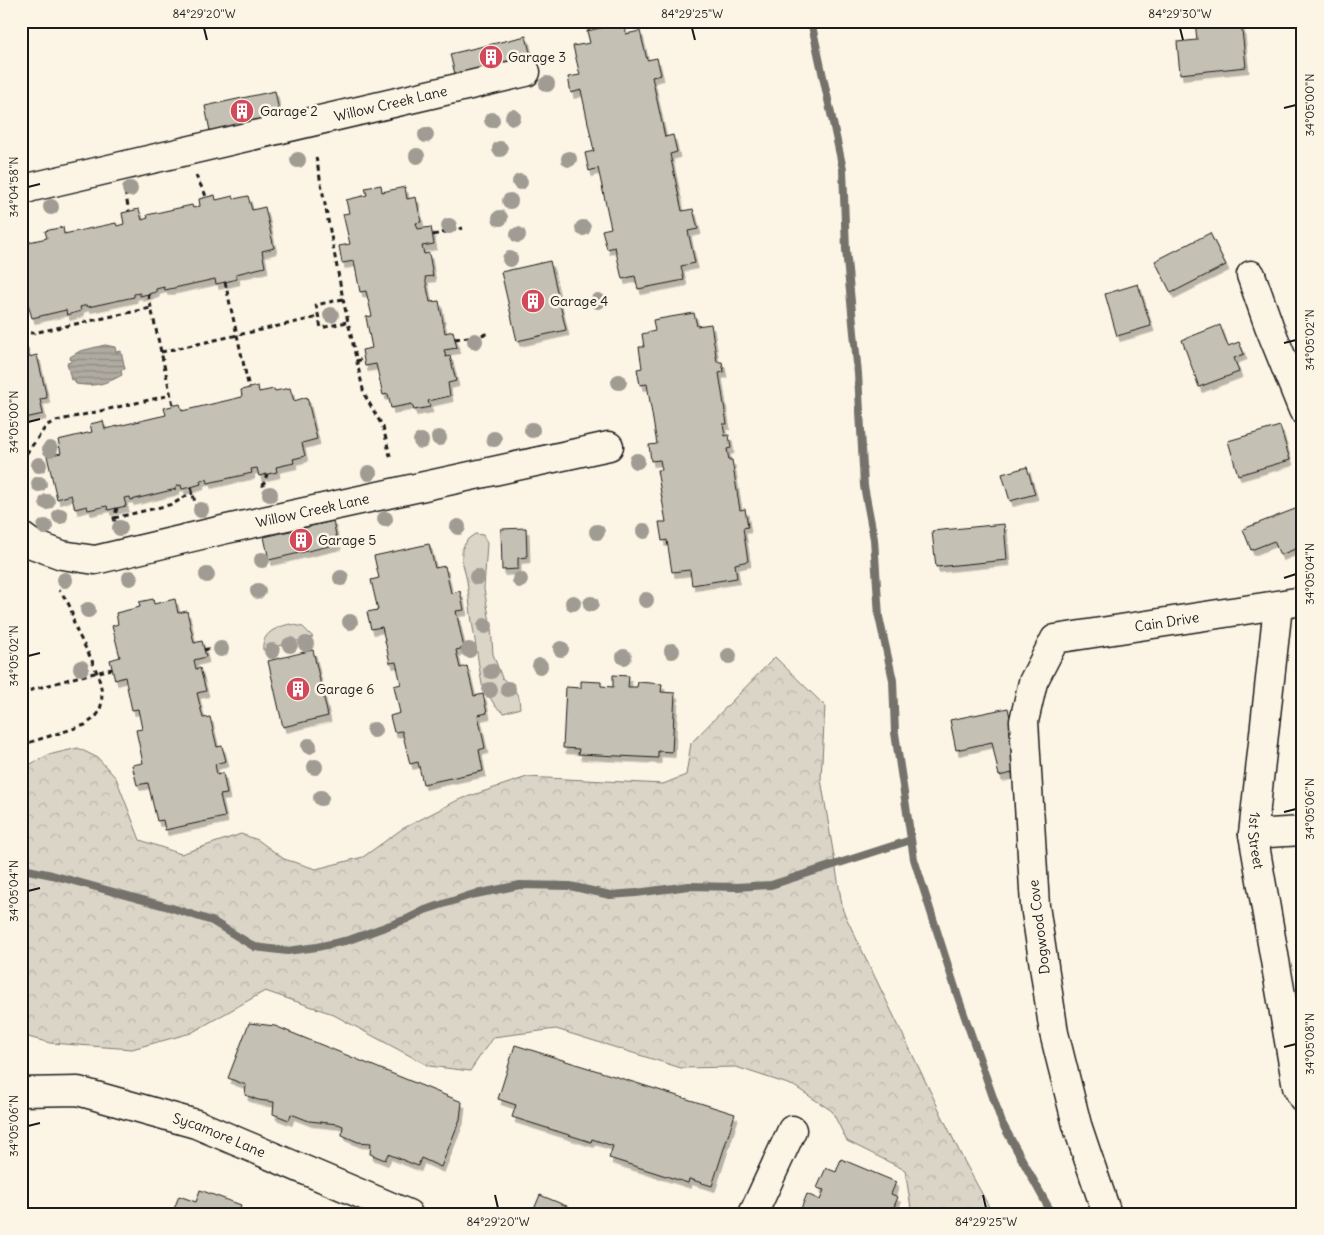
<svg xmlns="http://www.w3.org/2000/svg" width="1324" height="1235" font-family="Delius,sans-serif">
  <style>
    .grass { fill: #dbd5c8; stroke: #7c7872 }
    .forest { fill: url(#forest-crowns); stroke: #7c7872 }
    .water { fill: url(#water-rules); stroke: #75726c }
    .lines { fill: none; stroke-linecap: round; stroke-linejoin: round }
    .stream { stroke: #75726c; stroke-width: 8 }
    .building { fill: #c4c0b3; stroke: #1c1c1c; filter: url(#shadow) }
    .minor-casing { stroke: #1c1c1c; stroke-width: 31 }
    .path { stroke: #1c1c1c; stroke-width: 3; stroke-dasharray: 5 4; stroke-linecap: butt }
    .minor { stroke: #fcf5e5; stroke-width: 28 }
    .tree { fill: #a09c93 }
    .ticks { fill: none; stroke: #1c1c1c; stroke-width: 2 }
    .labels { text-anchor: middle; stroke-width: 5; stroke-linejoin: round; paint-order: stroke }
    .poi-label { font-size: 14px; fill: #1c1c1c; stroke: #fcf5e5; text-anchor: start }
    .street-label { font-size: 14px; fill: #1c1c1c; stroke: #fcf5e5 }
    .neatline { fill: none; stroke: #1c1c1c; stroke-width: 2 }
    .ticks-label { font-size: 12px; text-anchor: middle; fill: #1c1c1c }
  </style>
  <defs>
    <pattern id="forest-crowns" width="20" height="18" patternUnits="userSpaceOnUse" patternTransform="scale(1.25)"><rect width="20" height="18" fill="#dbd5c8"/><path d="M2 6a3 3 0 1 1 6 0M12 15a3 3 0 1 1 6 0" fill="none" stroke="#bbb6ab"/></pattern>
    <pattern id="water-rules" width="6" height="5" patternUnits="userSpaceOnUse" patternTransform="scale(1.25)"><rect width="6" height="5" fill="#b0aba1"/><path d="M0 2.5h6" fill="none" stroke="#8e8a82"/></pattern>
    <filter id="shadow"><feDropShadow dx="3" dy="5.5" stdDeviation="0" flood-color="#0004"/></filter>
  </defs>
  <rect width="100%" height="100%" fill="#fcf5e5"/>
  <filter id="ink" filterUnits="userSpaceOnUse"><feTurbulence type="fractalNoise" baseFrequency=".02" numOctaves="2"/><feDisplacementMap in="SourceGraphic" scale="10" xChannelSelector="R" yChannelSelector="G"/><feConvolveMatrix kernelMatrix="1 2 1 2 8 2 1 2 1" color-interpolation-filters="sRGB"/></filter>
  <g filter="url(#ink)">
    <path class="grass" d="M475 534 483 535 487 543 484 589 491 627 493 654 502 678 513 687 519 698 520 708 504 713 496 707 482 685 471 615 467 581 462 560V549L468 539Z
      M290 624 303 627 313 637 263 650C261 633 277 627 290 624Z"/>
    <path class="forest" d="M775 657 825 706 821 779 843 911 962 1157 993 1214H912L905 1170 847 1141 832 1111 794 1086 736 1067 681 1068 556 1029 493 1037 470 1071 429 1066 330 1013 265 991 191 1033 132 1049 50 1043 21 1035V769L48 755 78 748 98 758 116 778 140 840 181 854 241 834 258 840 284 859 316 869 363 857 402 829 458 800 527 777 663 784 686 775 691 743Z"/>
    <path class="water" d="M105 345 115 347 116 352 121 351 125 369 121 370 122 375C106 384 94 387 76 384L74 379 71 380 67 363 71 362 70 357 80 351Z"/>
    <g class="lines">
      <path class="stream" d="M811 21 843 169 846 250 858 374 864 486 874 539 879 617 893 680 895 733 914 859 958 997 1002 1123 1052 1214
        M21 873 28 870 52 875 172 908 212 921 255 947 287 951 317 947 349 940 407 919 425 910 471 895 520 885 570 886 610 895 636 893 689 886 736 887 771 885 911 840"/>
    </g>
    <path class="building" d="M1195 21H1241L1246 67 1180 74 1177 42 1197 40Z
      M623 23 626 34 640 31 647 60 657 58 661 75 652 77 665 137 673 135 677 152 670 154 682 211 693 209 698 229 688 231 695 263 681 266 684 280 638 289 635 276 622 279 615 247 607 249 602 230 611 228 598 168 589 171 585 153 594 151 581 90 571 93 568 77 580 75 573 46 590 43 587 31Z
      M526 36 532 61 456 78 450 54Z
      M275 91 280 117 210 131 205 106Z
      M381 185 382 192 405 187 407 199 416 197 421 222 416 223 418 229 431 227 434 244 422 246 424 254 429 253 433 276 425 277 430 302 439 301 445 333 453 331 457 348 444 350 446 357 450 356 456 381 448 383 450 396 428 401 430 407 414 410 412 404 391 408 388 394 383 395 376 364 365 366 362 350 372 348 366 317 372 316 366 291 360 292 354 261 342 263 339 246 350 244 343 214 349 213 346 200 367 195 365 188Z
      M215 195 216 200 233 196 234 199 248 196 252 210 265 207 274 248 262 251 265 267 236 274 237 279 225 282 216 284 215 279 165 290 164 287 156 289V292L140 296V293L134 294V297L88 307 87 305 80 307 81 311 67 315 66 310 32 318 28 304 21 306V247L29 245V242L47 238 45 231 63 227 64 234 116 223 117 226 124 224 122 213 139 209 142 220 148 218 147 215 192 205 193 208 200 206 199 199Z
      M1210 233 1226 265 1171 293 1155 261Z
      M550 261 566 330 517 341 501 272Z
      M1138 284 1151 326 1117 336 1105 294Z
      M694 313 697 326 711 324 717 362H722L724 372 719 373 727 424H723L725 436 729 435 731 448 727 449 729 460H732L740 510 745 509 748 527 743 528 748 561 735 564 737 578 692 585 690 570 672 572 667 540 662 541 659 522H666L657 470H662L660 460 651 461 649 445 657 444 647 384 640 385 637 369 642 368 639 347H644L642 334 655 331 653 320Z
      M1220 325 1228 346 1239 342 1244 354 1234 358 1239 372 1199 387 1182 340Z
      M25 342 29 357 37 355 47 398 40 399 43 414 21 419V343Z
      M258 386 259 392 274 389 275 391 290 388 294 401 307 397 317 439 302 443 305 456 293 459 294 463 276 467 277 472 259 476 257 468 251 469 252 473 208 483 207 479 200 481 201 484 191 487 182 489 181 485 176 486V489L131 500 130 497 124 498 126 506 108 510 107 506 88 510 87 506 75 509 71 495 57 499 47 456 61 453 58 440 92 432 90 424 103 421 105 429 166 415 164 408 180 404 182 411 242 397 241 390Z
      M1280 426 1290 460 1238 475 1228 441Z
      M1027 467 1035 494 1010 501 1002 474Z
      M1303 506V546L1280 555 1274 541 1251 550 1243 529Z
      M333 521 338 544 269 560 264 537Z
      M1004 524 1007 560 936 567 932 531Z
      M526 528 527 557 518 558V569L502 570 501 529Z
      M429 544 435 568 445 566 451 593 460 591 464 610 456 611 464 648 456 650 460 668 467 666 474 696 483 694 487 713 478 715 485 748 479 750 483 771 423 784 418 762 410 764 402 731 394 732 390 716 400 713 394 686 401 684 396 662 390 663 382 627 371 629 367 612 378 610 371 580 379 578 374 556Z
      M153 599 154 604 175 599 178 613 187 611 194 643 202 641 206 657 194 660 196 669 200 668 206 691 197 693 203 718 210 717 217 747 222 746 226 761 215 764 217 775 223 773 227 794 220 795 225 817 165 830 163 820 157 821 148 783 137 785 132 765 143 763 136 730 142 729 138 709 132 710 125 677 115 680 110 660 120 657 112 626 118 624 116 613 140 607 139 602Z
      M313 650 328 716 283 727 268 661Z
      M613 675 629 676 628 687H637L638 682 662 684 661 692 675 693 672 752 658 751V758L578 754 579 749 563 748 566 687 581 688V681L601 682V686L613 687Z
      M1008 708 1021 771 999 776 992 742 956 750 950 720Z
      M249 1023 275 1026 462 1102 460 1119 441 1167 421 1158 418 1166 388 1154 385 1160 370 1154 371 1143 358 1142 342 1135 343 1126 338 1124 309 1121 291 1114 289 1120 273 1114 274 1102 258 1100 245 1095 246 1085 228 1078Z
      M515 1045 735 1114 712 1186 689 1179 688 1183 609 1158 613 1146 592 1139 591 1142 512 1117 516 1105 498 1099Z
      M841 1159 896 1182 891 1194 898 1197 891 1214H807L800 1211 807 1194 820 1200 824 1190 817 1188 826 1168 836 1172Z
      M200 1190 241 1205 238 1214H172L179 1196 196 1202Z
      M540 1195 586 1214H532Z"/>
    <g class="lines">
      <g class="minor-casing">
        <g id="minor">
          <path id="s1" d="M21 191 32 187 526 72"/>
          <path d="M1251 275 1269 326 1303 410"/>
          <path id="s2" d="M21 536 32 544 62 555 95 560 222 530 609 446"/>
          <path id="s3" d="M1278 606 1253 834 1297 1087 1303 1098"/>
          <path d="M1253 834 1303 831"/>
          <path id="s4" d="M21 1092 78 1091 196 1124 408 1214"/>
          <path d="M753 1214 792 1130"/>
          <path id="s5" d="M1107 1214 1077 1125 1054 1033 1035 906 1024 721 1033 682 1055 639 1303 601"/>
        </g>
      </g>
      <path class="path" d="M316 157 343 299 364 394 383 427 391 460
        M196 175C198 183 204 189 206 197
        M125 192 129 211
        M433 235 463 228
        M225 282 249 388
        M148 294 173 405
        M343 299 316 305 321 328 347 322
        M21 332 33 333 151 308
        M455 339 487 334
        M161 352 319 317
        M356 361 364 359
        M21 461 47 425 56 421 171 395
        M191 487 197 510
        M266 495 263 486 267 474
        M117 508 114 518 117 529
        M114 518 173 504 186 496 193 493
        M204 650 212 648
        M21 693 77 677 112 669
        M21 745 85 725C90 721 96 718 99 712 110 685 86 651 76 629 73 623 73 616 71 610 69 603 64 596 59 590"/>
      <use href="#minor" class="minor"/>
    </g>
    <g class="tree">
      <circle cx="547" cy="84" r="8"/>
      <circle cx="513" cy="117" r="8"/>
      <circle cx="492" cy="120" r="8"/>
      <circle cx="426" cy="135" r="8"/>
      <circle cx="500" cy="149" r="8"/>
      <circle cx="417" cy="156" r="8"/>
      <circle cx="569" cy="159" r="8"/>
      <circle cx="298" cy="160" r="8"/>
      <circle cx="520" cy="182" r="8"/>
      <circle cx="130" cy="189" r="8"/>
      <circle cx="510" cy="201" r="8"/>
      <circle cx="51" cy="207" r="8"/>
      <circle cx="500" cy="218" r="8"/>
      <circle cx="449" cy="226" r="8"/>
      <circle cx="583" cy="228" r="8"/>
      <circle cx="518" cy="235" r="8"/>
      <circle cx="510" cy="259" r="8"/>
      <circle cx="598" cy="301" r="8"/>
      <circle cx="331" cy="315" r="8"/>
      <circle cx="475" cy="341" r="8"/>
      <circle cx="619" cy="382" r="8"/>
      <circle cx="532" cy="430" r="8"/>
      <circle cx="439" cy="438" r="8"/>
      <circle cx="494" cy="439" r="8"/>
      <circle cx="421" cy="441" r="8"/>
      <circle cx="50" cy="449" r="8"/>
      <circle cx="637" cy="461" r="8"/>
      <circle cx="39" cy="465" r="8"/>
      <circle cx="369" cy="473" r="8"/>
      <circle cx="39" cy="484" r="8"/>
      <circle cx="270" cy="494" r="8"/>
      <circle cx="47" cy="502" r="8"/>
      <circle cx="201" cy="510" r="8"/>
      <circle cx="60" cy="516" r="8"/>
      <circle cx="385" cy="519" r="8"/>
      <circle cx="45" cy="527" r="8"/>
      <circle cx="458" cy="527" r="8"/>
      <circle cx="120" cy="528" r="8"/>
      <circle cx="644" cy="531" r="8"/>
      <circle cx="597" cy="532" r="8"/>
      <circle cx="262" cy="560" r="8"/>
      <circle cx="207" cy="575" r="8"/>
      <circle cx="477" cy="577" r="8"/>
      <circle cx="130" cy="578" r="8"/>
      <circle cx="341" cy="578" r="8"/>
      <circle cx="65" cy="580" r="8"/>
      <circle cx="520" cy="580" r="8"/>
      <circle cx="258" cy="591" r="8"/>
      <circle cx="646" cy="600" r="8"/>
      <circle cx="573" cy="603" r="8"/>
      <circle cx="591" cy="604" r="8"/>
      <circle cx="88" cy="610" r="8"/>
      <circle cx="350" cy="622" r="8"/>
      <circle cx="485" cy="626" r="8"/>
      <circle cx="306" cy="644" r="8"/>
      <circle cx="290" cy="645" r="8"/>
      <circle cx="221" cy="649" r="8"/>
      <circle cx="561" cy="649" r="8"/>
      <circle cx="469" cy="650" r="8"/>
      <circle cx="272" cy="651" r="8"/>
      <circle cx="672" cy="651" r="8"/>
      <circle cx="729" cy="656" r="8"/>
      <circle cx="624" cy="657" r="8"/>
      <circle cx="540" cy="666" r="8"/>
      <circle cx="81" cy="668" r="8"/>
      <circle cx="491" cy="671" r="8"/>
      <circle cx="508" cy="689" r="8"/>
      <circle cx="490" cy="690" r="8"/>
      <circle cx="374" cy="730" r="8"/>
      <circle cx="309" cy="746" r="8"/>
      <circle cx="315" cy="767" r="8"/>
      <circle cx="321" cy="798" r="8"/>
    </g>
  </g>
  <path class="ticks" d="M204 28 207 40M692 28 695 40M1180 28 1183 40M1284 108 1296 105M28 187 40 184M1284 343 1296 340M28 422 40 419M1284 578 1296 574M28 656 40 653M1284 812 1296 809M28 891 40 888M1284 1047 1296 1044M28 1126 40 1123M495 1195 498 1208M983 1195 986 1208"/>
  <defs>
    <g id="building-disc" transform="scale(1.25)"><circle r="9.5" fill="#d1495b" stroke="#fcf5e5"/><path d="M-4-6H4V6H1V3H-1V6H-4ZM-2.5-4.3h1.7v1.8h-1.7ZM.8-4.3h1.7v1.8H.8ZM-2.5-1h1.7V.8h-1.7ZM.8-1h1.7V.8H.8Z" fill="#fff"/></g>
  </defs>
  <g fill-rule="evenodd">
    <use href="#building-disc" x="491" y="57"/>
    <use href="#building-disc" x="242" y="111"/>
    <use href="#building-disc" x="533" y="301"/>
    <use href="#building-disc" x="301" y="540"/>
    <use href="#building-disc" x="298" y="689"/>
  </g>
  <g class="labels">
    <g class="poi-label">
      <text x="508" y="62">Garage 3</text>
      <text x="260" y="116">Garage 2</text>
      <text x="550" y="306">Garage 4</text>
      <text x="318" y="545">Garage 5</text>
      <text x="316" y="694">Garage 6</text>
    </g>
    <g class="street-label">
      <text dy="5" stroke="none"><textPath href="#s1" startOffset="380">Willow Creek Lane</textPath></text>
      <text dy="5" stroke="none"><textPath href="#s2" startOffset="302">Willow Creek Lane</textPath></text>
      <text dy="5" stroke="none"><textPath href="#s5" startOffset="704">Cain Drive</textPath></text>
      <text dy="5" stroke="none"><textPath href="#s3" startOffset="236">1st Street</textPath></text>
      <text transform="translate(1039 927) rotate(-97)" y="5">Dogwood Cove</text>
      <text dy="5" stroke="none"><textPath href="#s4" startOffset="205">Sycamore Lane</textPath></text>
    </g>
  </g>
  <rect width="1324" height="1235" fill="none" stroke="#fcf5e5" stroke-width="55"/>
  <rect x="28" y="28" width="1268" height="1180" class="neatline"/>
  <g class="ticks-label">
    <text x="204" y="18">84°29'20"W</text>
    <text x="692" y="18">84°29'25"W</text>
    <text x="1180" y="18">84°29'30"W</text>
    <text transform="translate(1310 105) rotate(-90)" y="4">34°05'00"N</text>
    <text transform="translate(14 187) rotate(-90)" y="4">34°04'58"N</text>
    <text transform="translate(1310 340) rotate(-90)" y="4">34°05'02"N</text>
    <text transform="translate(14 422) rotate(-90)" y="4">34°05'00"N</text>
    <text transform="translate(1310 574) rotate(-90)" y="4">34°05'04"N</text>
    <text transform="translate(14 656) rotate(-90)" y="4">34°05'02"N</text>
    <text transform="translate(1310 809) rotate(-90)" y="4">34°05'06"N</text>
    <text transform="translate(14 891) rotate(-90)" y="4">34°05'04"N</text>
    <text transform="translate(1310 1044) rotate(-90)" y="4">34°05'08"N</text>
    <text transform="translate(14 1126) rotate(-90)" y="4">34°05'06"N</text>
    <text x="498" y="1226">84°29'20"W</text>
    <text x="986" y="1226">84°29'25"W</text>
  </g>
</svg>
